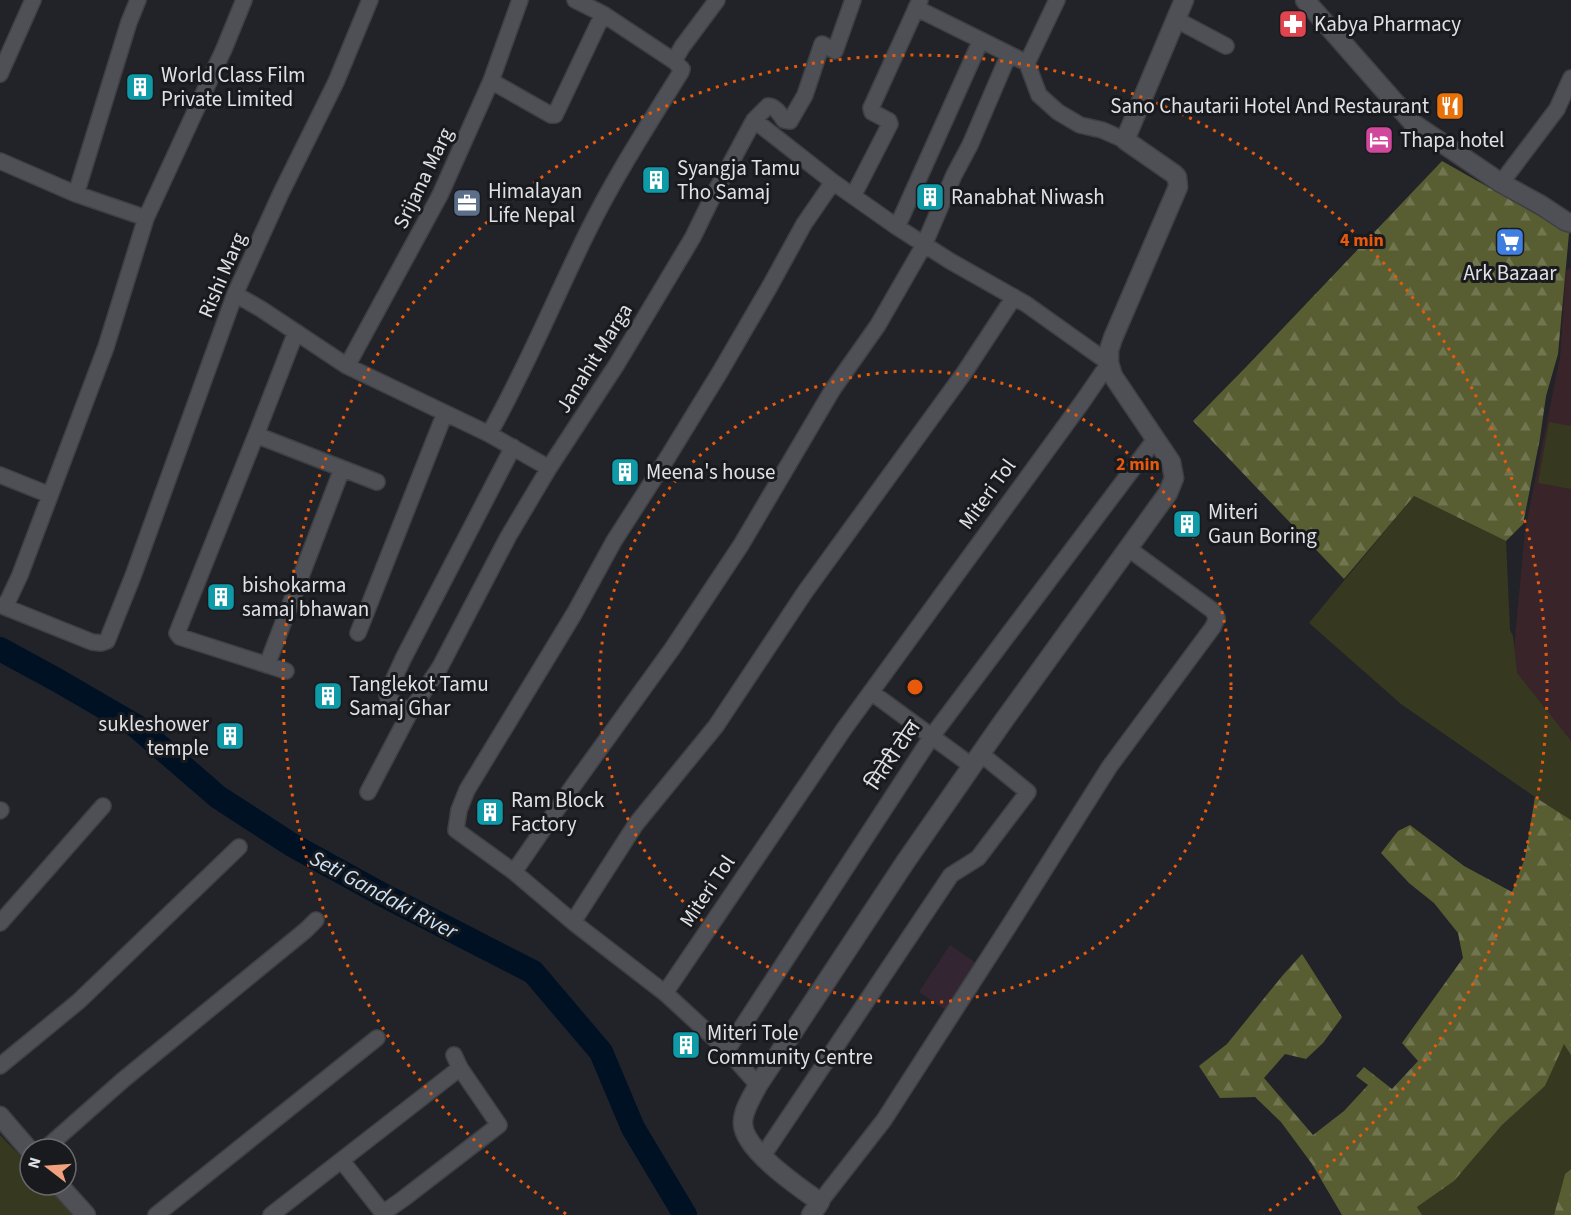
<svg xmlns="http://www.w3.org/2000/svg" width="1571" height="1215" font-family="'Source Sans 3','Noto Sans Devanagari',sans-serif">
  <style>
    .commercial { fill: #342532 }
    .medical { fill: #382429 }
    .grass { fill: #36391f }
    .forest { fill: url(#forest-firs) }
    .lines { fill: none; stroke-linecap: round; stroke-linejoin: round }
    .river { stroke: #001124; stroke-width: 24 }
    .street-casing { stroke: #3e4043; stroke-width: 18 }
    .secondary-casing { stroke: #3e4043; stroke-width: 21 }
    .street { stroke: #4e5055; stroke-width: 15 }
    .secondary { stroke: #4e5055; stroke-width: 18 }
    .ring { fill: none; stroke: #e8590c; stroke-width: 3; stroke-dasharray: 3 6 }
    .labels { text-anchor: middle; stroke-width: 6; stroke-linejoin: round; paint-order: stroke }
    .poi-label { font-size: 21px; fill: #e0e1e4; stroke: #181a1e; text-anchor: start }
    .street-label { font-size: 21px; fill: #e0e1e4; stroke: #181a1e }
    .water-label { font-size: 22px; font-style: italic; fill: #cce3f8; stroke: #181a1e }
    .centre { fill: #e8590c; stroke: #181a1e; stroke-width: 3 }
    .ring-label { font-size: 18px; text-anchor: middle; font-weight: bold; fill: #e8590c; stroke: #181a1e; stroke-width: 6; stroke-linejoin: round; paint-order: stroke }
  </style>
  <defs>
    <pattern id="forest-firs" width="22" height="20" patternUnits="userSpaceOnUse" patternTransform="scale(1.5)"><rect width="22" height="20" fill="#595e32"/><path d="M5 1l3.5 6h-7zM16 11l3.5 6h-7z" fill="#717550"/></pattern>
  </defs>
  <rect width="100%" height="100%" fill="#222328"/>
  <path class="commercial" d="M950 945 980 966 949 1012 919 992Z"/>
  <path class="medical" d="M1571 267V792L1512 670 1525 530 1560 357 1566 271Z"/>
  <path class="grass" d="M1549 422 1571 426V489L1538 483Z
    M1414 496 1506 541 1510 630 1513 636 1517 673 1571 741V820L1535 797 1401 704 1309 623Z
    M1564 1043 1571 1055V1169L1565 1174 1554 1215H1422L1417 1207 1454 1181 1502 1125 1545 1086Z
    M0 1135 30 1166V1185H48L75 1215H0Z"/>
  <path class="forest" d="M1442 161 1569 233 1558 354 1546 396 1540 438 1523 524 1506 541 1414 496 1344 579 1193 421 1247 366Z
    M1535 797 1571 820V1055L1564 1044 1545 1086 1502 1125 1454 1181 1417 1207 1422 1215H1342L1312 1164 1281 1122 1255 1097 1220 1098 1199 1066 1227 1044 1283 975 1302 954 1342 1017 1323 1043 1306 1059 1285 1054 1264 1078 1313 1135 1344 1111 1368 1085 1356 1076 1364 1067 1392 1089 1418 1061 1402 1043 1463 958 1458 933 1434 903 1409 883 1381 853 1398 831 1410 825 1464 866 1512 892 1525 858Z
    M1571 1169V1215H1554L1565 1174Z"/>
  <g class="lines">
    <path class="river" d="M0 649 57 680 136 726 218 797 292 845 383 895 533 972 601 1052 633 1128 685 1215"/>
    <g class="street-casing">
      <path id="street" d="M575 0 603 14 674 61
        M916 8 1027 63 1039 95 1058 112 1080 125 1102 130 1125 140
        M1175 19 1226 46
        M1027 63 1057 0
        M0 74 33 0
        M491 81 551 115H555L603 14
        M0 161 76 194 146 218
        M1501 183 1557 109 1571 78
        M76 194 129 22 138 0
        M853 196 890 124 889 121 872 112 871 108 920 0
        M897 227 981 40
        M235 294 261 309 347 366 489 434 549 468
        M347 366 440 195 491 81 520 0
        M489 434C526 369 554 300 587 233 614 178 648 125 681 72L682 69 674 61 682 47 717 0
        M256 435 377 482
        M0 475 50 495
        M0 605 92 642 101 643 107 641 133 576 235 294 281 193 336 82 370 0
        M5 607 20 575 106 347 146 218 224 49 244 0
        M358 633 445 413
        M267 665 342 469
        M286 671 180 637 177 633 256 435 296 332
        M871 692 972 766
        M410 712 388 699 387 694 403 659 513 447
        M368 792 410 712 440 667 508 537 549 468 617 364 693 237 713 196 754 120 768 106C775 106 780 114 784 120L790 121 805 95 822 44 835 51 853 0
        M0 811 1 810
        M514 872 573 786 672 649 741 545 833 389 878 325 924 245 954 175 970 145 1009 54
        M573 922 636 824 716 726 805 592 964 373 1014 297
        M0 923 103 806
        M665 993 844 729 1083 401 1109 363 1026 304 950 261 897 227 833 182 754 120
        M727 1050 932 736 1156 438
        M0 1066 79 1001 239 847
        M758 1085 727 1050 665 993 573 922 514 872 456 830 459 810 467 790 574 614 614 541 666 460 720 372 770 286 804 224 833 182
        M45 1149 123 1080 306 930 316 920
        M762 1157 951 875 978 858 1028 792 981 754
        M342 1161 383 1213 403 1199 499 1125 460 1068 454 1055
        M820 1202 884 1120 1014 918 1110 766 1213 627 1217 618 1212 610 1129 549
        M156 1215 377 1038
        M271 1215 460 1068"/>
    </g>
    <g class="secondary-casing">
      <path id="secondary" d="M1305 0 1414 124 1501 183 1541 205 1565 221 1571 223
        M0 1116 30 1151
        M59 1185 86 1215
        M811 1215 820 1202C800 1188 744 1150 743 1124 742 1111 753 1095 758 1085L906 861 1002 723 1168 493 1174 478 1171 462 1113 376 1109 363V350L1113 338 1178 187 1177 177 1174 174 1125 140 1184 0"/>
    </g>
    <use href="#street" class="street"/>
    <use href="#secondary" class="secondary"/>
  </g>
  <g class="ring">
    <circle cx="915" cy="687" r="316"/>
    <path d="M566 1214A632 632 0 1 1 1264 1214"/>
  </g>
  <defs>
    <g id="pharmacy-square" transform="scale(1.5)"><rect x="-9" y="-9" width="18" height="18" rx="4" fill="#e0444e" stroke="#181a1e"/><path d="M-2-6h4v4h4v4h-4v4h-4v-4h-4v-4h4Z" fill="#fff"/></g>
    <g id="building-square" transform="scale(1.5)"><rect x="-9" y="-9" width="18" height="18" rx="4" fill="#0f9aa8" stroke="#181a1e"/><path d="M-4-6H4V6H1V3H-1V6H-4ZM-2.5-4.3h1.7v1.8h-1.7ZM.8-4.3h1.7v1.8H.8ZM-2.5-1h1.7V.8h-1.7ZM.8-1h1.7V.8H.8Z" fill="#fff"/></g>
    <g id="restaurant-square" transform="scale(1.5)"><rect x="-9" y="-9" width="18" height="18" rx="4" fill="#e8710a" stroke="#181a1e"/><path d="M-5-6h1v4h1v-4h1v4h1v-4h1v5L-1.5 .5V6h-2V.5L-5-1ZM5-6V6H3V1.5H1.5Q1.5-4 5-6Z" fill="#fff"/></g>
    <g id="hotel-square" transform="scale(1.5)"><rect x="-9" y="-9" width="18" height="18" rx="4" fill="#d1479c" stroke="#181a1e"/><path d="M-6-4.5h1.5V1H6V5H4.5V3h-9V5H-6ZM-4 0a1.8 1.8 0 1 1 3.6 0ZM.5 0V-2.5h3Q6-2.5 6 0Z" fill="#fff"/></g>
    <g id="office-square" transform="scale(1.5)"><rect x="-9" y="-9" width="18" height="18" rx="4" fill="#5c6f8a" stroke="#181a1e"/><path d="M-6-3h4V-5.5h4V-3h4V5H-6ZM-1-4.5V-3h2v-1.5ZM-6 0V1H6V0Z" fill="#fff"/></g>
    <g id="supermarket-square" transform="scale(1.5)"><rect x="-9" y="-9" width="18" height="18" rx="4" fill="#3f7fe0" stroke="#181a1e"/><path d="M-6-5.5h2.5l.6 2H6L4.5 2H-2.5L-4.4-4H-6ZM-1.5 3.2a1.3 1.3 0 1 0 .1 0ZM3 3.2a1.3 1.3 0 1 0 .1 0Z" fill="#fff"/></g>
  </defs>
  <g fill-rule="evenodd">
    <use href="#pharmacy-square" x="1293" y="24"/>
    <use href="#building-square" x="140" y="87"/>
    <use href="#restaurant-square" x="1450" y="106"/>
    <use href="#hotel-square" x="1379" y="140"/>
    <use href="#building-square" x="656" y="180"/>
    <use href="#building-square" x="930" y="197"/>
    <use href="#office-square" x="467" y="203"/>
    <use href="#supermarket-square" x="1510" y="242"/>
    <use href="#building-square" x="625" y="472"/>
    <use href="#building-square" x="1187" y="524"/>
    <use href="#building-square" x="221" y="597"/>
    <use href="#building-square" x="328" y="696"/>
    <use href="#building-square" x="230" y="736"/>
    <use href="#building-square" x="490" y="812"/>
    <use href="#building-square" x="686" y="1045"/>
  </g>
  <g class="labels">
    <g class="poi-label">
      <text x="1314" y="31">Kabya Pharmacy</text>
      <text x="161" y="82">World Class Film<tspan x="161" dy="24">Private Limited</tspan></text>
      <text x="1429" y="113" text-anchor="end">Sano Chautarii Hotel And Restaurant</text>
      <text x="1400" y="147">Thapa hotel</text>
      <text x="677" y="175">Syangja Tamu<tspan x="677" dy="24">Tho Samaj</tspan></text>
      <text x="488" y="198">Himalayan<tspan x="488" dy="24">Life Nepal</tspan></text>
      <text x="951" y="204">Ranabhat Niwash</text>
      <text x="1510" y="280" text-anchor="middle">Ark Bazaar</text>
      <text x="646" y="479">Meena's house</text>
      <text x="1208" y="519">Miteri<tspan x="1208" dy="24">Gaun Boring</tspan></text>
      <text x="242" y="592">bishokarma<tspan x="242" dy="24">samaj bhawan</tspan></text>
      <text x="349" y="691">Tanglekot Tamu<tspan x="349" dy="24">Samaj Ghar</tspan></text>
      <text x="209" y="731" text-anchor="end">sukleshower<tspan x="209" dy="24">temple</tspan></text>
      <text x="511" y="807">Ram Block<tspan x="511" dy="24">Factory</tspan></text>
      <text x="707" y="1040">Miteri Tole<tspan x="707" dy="24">Community Centre</tspan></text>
    </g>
    <g class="street-label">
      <text transform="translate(423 178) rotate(-64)" y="7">Srijana Marg</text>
      <text transform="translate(222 275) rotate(-67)" y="7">Rishi Marg</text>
      <text transform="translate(594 358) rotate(-58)" y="7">Janahit Marga</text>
      <text transform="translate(987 494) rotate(-54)" y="7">Miteri Tol</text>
      <text transform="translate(893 755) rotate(-56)" y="7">मितेरी टोल</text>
      <text transform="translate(707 891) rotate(-56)" y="7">Miteri Tol</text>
    </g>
    <g class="water-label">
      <text transform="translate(384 894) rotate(28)" y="8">Seti Gandaki River</text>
    </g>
  </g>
  <circle cx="915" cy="687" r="9" class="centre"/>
  <g class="ring-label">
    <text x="1362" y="246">4 min</text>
    <text x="1138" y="470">2 min</text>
  </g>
  <g transform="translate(48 1167) rotate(287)"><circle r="28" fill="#181a1e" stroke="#686a6d" stroke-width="1.5"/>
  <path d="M0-4.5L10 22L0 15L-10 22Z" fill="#f1a17e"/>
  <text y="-9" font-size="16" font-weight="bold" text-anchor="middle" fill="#e0e1e4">N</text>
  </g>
</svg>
